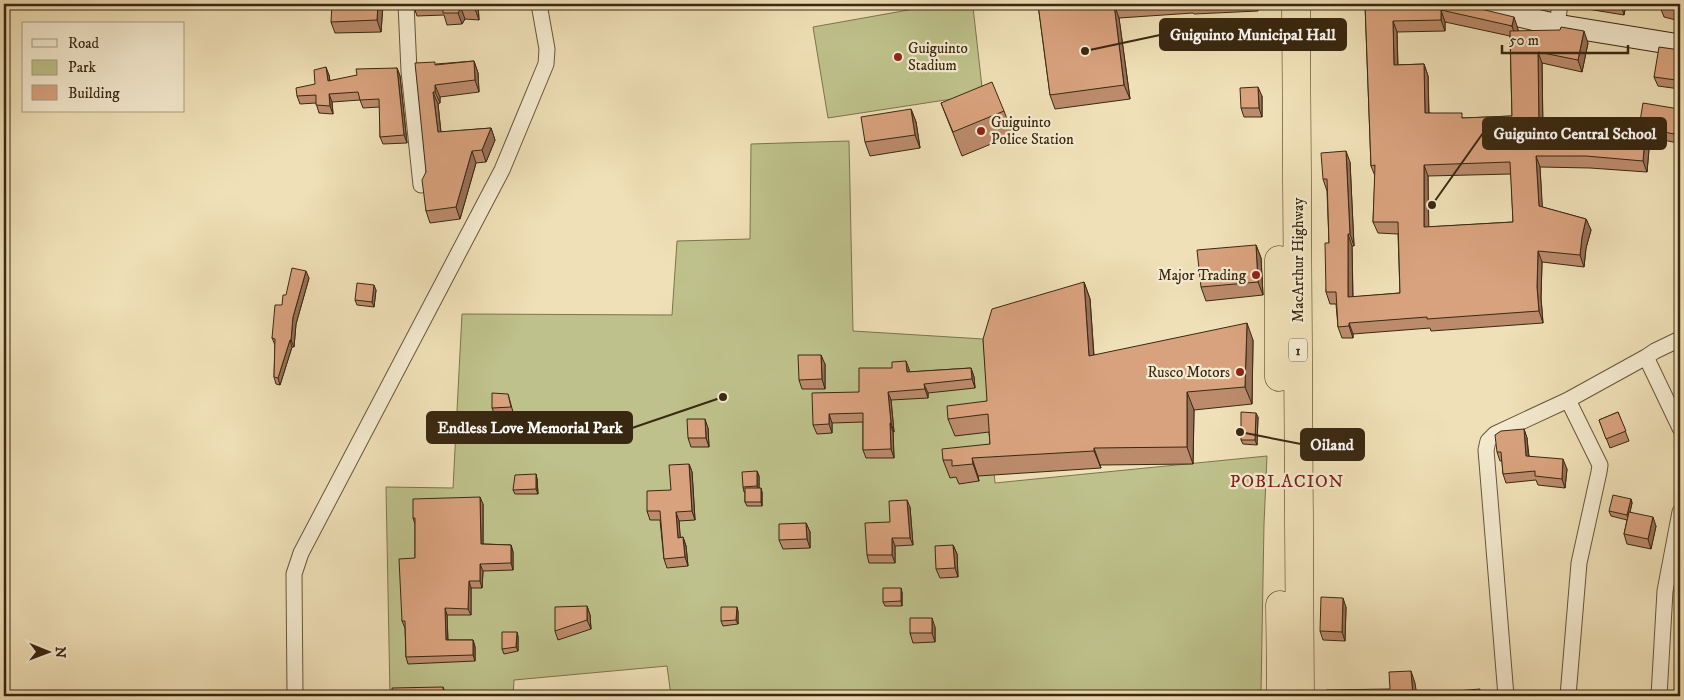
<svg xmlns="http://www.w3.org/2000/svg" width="1684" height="700" font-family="'IM FELL DW Pica',serif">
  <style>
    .green { fill: #bec18b; stroke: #7c744e }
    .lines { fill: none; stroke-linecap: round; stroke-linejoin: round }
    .street-casing { stroke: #67563a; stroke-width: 17 }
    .secondary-casing { stroke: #392811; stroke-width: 23 }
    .highway-casing { stroke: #392811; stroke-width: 29 }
    .street { stroke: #f5ebd0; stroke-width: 15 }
    .secondary { stroke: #f5ebd0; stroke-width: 21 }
    .highway { stroke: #f0e0b7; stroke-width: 28 }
    .wall { fill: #bb8b6c; stroke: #392811; fill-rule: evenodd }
    .shaded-wall { fill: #987158; stroke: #392811 }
    .building { fill: #d9a27e; stroke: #392811; fill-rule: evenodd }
    .poi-dot { fill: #8f2418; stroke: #f5ebd0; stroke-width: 2 }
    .labels { text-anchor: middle; stroke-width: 4.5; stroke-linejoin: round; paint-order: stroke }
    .shield { fill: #f5ebd0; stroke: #71624a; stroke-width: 1 }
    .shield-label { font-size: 14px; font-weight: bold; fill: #392811 }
    .poi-label { font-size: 15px; fill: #392811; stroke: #f5ebd0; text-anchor: start }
    .street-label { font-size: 15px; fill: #392811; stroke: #f5ebd0 }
    .quarter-label { font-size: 18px; letter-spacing: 1px; fill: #7a1f14; stroke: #f5ebd0 }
    .leader { fill: none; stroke: #392811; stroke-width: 2 }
    .callout-dot { fill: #392811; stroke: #f5ebd0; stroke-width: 2 }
    .callout { fill: #392811; stroke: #392811; stroke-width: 2 }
    .callout-label { font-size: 16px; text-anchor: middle; font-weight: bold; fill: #fff }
  </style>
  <rect width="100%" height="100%" fill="#f0e0b7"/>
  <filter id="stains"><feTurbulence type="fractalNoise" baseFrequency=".004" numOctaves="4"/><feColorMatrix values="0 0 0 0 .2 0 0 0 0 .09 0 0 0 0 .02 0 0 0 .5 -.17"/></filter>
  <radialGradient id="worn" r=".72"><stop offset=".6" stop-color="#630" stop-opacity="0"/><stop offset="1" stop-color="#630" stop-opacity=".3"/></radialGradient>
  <path class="green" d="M942 4H969L973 7 982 87 978 95 828 118 813 27Z
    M849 141 853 331 983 339 995 483 1267 456 1264 524 1261 692 1233 696H671L667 666 514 680 513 696H390L386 487 453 488 462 314 672 315 677 241 750 239 751 144Z"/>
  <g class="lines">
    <g class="street-casing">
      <path id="street" d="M406 4 409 71 421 185
        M1557 25 1560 4
        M1646 357 1680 428
        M295 696 294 574 301 553 502 170 546 64 547 49 539 4
        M1506 696 1486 450 1488 441 1495 434 1568 400 1646 357 1655 351 1680 339
        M1568 696 1579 563 1599 472 1600 465 1568 400
        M1659 696 1665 591 1680 512"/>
    </g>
    <g class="secondary-casing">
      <path id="secondary" d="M1469 4 1557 25 1680 45"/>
    </g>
    <g class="highway-casing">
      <path id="highway" d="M1296 4 1300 696
        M1279 260V377
        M1280 605 1281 696"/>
    </g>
    <use href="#street" class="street"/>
    <use href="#secondary" class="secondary"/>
    <use href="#highway" class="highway"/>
  </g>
  <path class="wall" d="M383 4 381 32 335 33 331 22Z
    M413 4H478L479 20 465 19 462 24 447 25 444 15 417 16Z
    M685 4H713L686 6Z
    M1038 4H1258V11L1194 14 1193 13 1119 18 1130 99 1055 109 1050 95Z
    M1365 4H1460L1518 29V31L1588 43 1582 72 1542 63 1543 129 1645 138 1649 149 1647 172 1590 168 1540 167 1542 207 1586 219 1591 230 1586 248 1584 267 1542 262 1541 298 1543 323 1431 331 1430 328 1353 334V338H1342L1338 327 1336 304H1330L1326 292 1329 243 1327 191 1323 179 1350 162 1354 246H1352L1353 297 1400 293 1398 234 1378 233 1373 222 1375 176 1371 166ZM1445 22 1510 36 1512 116 1464 118 1429 113 1428 76 1424 64 1398 65 1397 32 1445 31ZM1511 174 1513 222 1428 227V176Z
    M1569 4H1626L1624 15 1569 6Z
    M1659 4H1680V21L1664 17Z
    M1680 50V89L1658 86 1654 77Z
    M474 61 478 73 479 92 440 97V103L438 104 441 132 491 128 495 140 486 162 476 163 460 219 430 223 426 211V172L436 64Z
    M397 68 400 76 407 143 383 144 380 137V107L363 108 360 100 332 102 333 114 319 113 316 103 300 104 297 96 329 75 330 81Z
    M1262 96V117H1244L1241 108Z
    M941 103 1004 111 1013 135 962 156Z
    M911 109 916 122 920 148 870 156 865 142Z
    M1679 109 1678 143 1642 136 1639 127Z
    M1256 245 1261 258 1263 295 1206 301 1201 287Z
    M309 278 296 324 294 347H292L280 385 276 384 274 377 275 345 272 338 286 295Z
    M1084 282 1090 299 1094 355 1253 340 1252 404 1194 410 1193 464 1100 465 1101 468 978 476 979 481 959 484 956 477 950 478 943 460 990 444 989 432 955 436 948 419 987 401Z
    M376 290 374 307 357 305 355 300Z
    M825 364V389H802L799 380Z
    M971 368 974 377 975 388 928 393V398L891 400 894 432H893L894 458H866L863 450V422L832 423V433L817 434 813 425 859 392 909 369V372Z
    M508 394 513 412 494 413 492 408Z
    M1618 412 1629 441 1610 448 1599 420Z
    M1258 417 1257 445 1243 444 1241 440Z
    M708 428 709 447H691L688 438Z
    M1524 429 1527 438 1529 456 1567 469 1565 488 1538 485 1536 480 1506 483 1503 474 1502 461H1500L1497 452Z
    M689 464 692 472 695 520 679 521 680 538 683 537 686 546 688 566 667 568 664 559 660 520H650L647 511 671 490Z
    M757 471 759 476V488L762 492V506H747L745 502V492H744L743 487Z
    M536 474 537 479 538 494H515L513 490Z
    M1631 499 1632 503 1630 512 1656 526 1651 549 1627 544 1624 534 1627 520 1611 516 1609 511Z
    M483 504V544L511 545 513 552V570L483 571 482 588H471V615H447L448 640H473L475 647V661L408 664 406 657 405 628 402 621 415 558V524L413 518Z
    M910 507 913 545 895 546V563H869L867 555 890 522Z
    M806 523 810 532V548L783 549 779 540Z
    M953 545 957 554 958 577 940 578 936 569Z
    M902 592V606H885L883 602Z
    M587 606 590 615 591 629 558 640 555 631Z
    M737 607 738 612V624L723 626 721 621Z
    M1346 607 1345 641 1323 640 1320 631Z
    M935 627V642L913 643 910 633Z
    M518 636V651L504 654 502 649Z"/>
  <path class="shaded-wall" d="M378 4H383L381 32 377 20Z
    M475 4H478L479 20 475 9Z
    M1114 4 1119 18 1130 99 1124 85Z
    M1621 4H1626L1624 15 1621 5Z
    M461 8 465 19 462 24 458 13Z
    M1441 10 1445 22V31L1441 20Z
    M1514 17 1518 29 1516 38 1512 26Z
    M1393 21 1397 32 1398 77 1394 65Z
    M1584 31 1588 43 1582 72 1578 60Z
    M1538 52 1542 63 1543 140 1539 129Z
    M1680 55V89L1676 80Z
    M474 61 478 73 479 92 475 80Z
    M1424 64 1428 76 1429 125 1425 113Z
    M326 67 329 75 331 89 328 81Z
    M397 68 400 76 407 143 404 135Z
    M435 85 440 97V103L435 92Z
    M1258 87 1262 96V117L1259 108Z
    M433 92 438 104 442 144 438 132Z
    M329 94 332 102 333 114 330 106Z
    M911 109 916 122 920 148 915 135Z
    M1679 109 1680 113V130L1678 143 1674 134Z
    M491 128 495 140 486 162 482 150Z
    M1645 138 1649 149 1647 172 1643 161Z
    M472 151 476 163 460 219 456 207Z
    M1346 151 1350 162 1354 246 1350 234Z
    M1536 156 1540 167 1543 218 1539 206Z
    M1424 165 1428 176 1429 238 1424 227Z
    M1586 219 1591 230 1586 248 1584 267 1580 255 1582 237Z
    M1348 234 1352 246 1353 309 1348 297Z
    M1256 245 1261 258 1263 295 1258 282Z
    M1538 251 1542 262 1541 298 1543 323 1539 311 1537 287Z
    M306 271 309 278 296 324 294 347 291 340 293 317Z
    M1084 282 1090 299 1095 374 1089 356Z
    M374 285 376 290 374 307 372 302Z
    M1247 323 1253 340 1252 404 1245 387Z
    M1349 323 1353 334V338L1349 326Z
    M290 340 292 347 280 385 278 378Z
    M821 355 825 364V389L822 379Z
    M906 361 909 369 910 381 907 372Z
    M971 368 974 377 975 388 972 379Z
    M924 384 928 393V398L925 389Z
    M888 392 891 400 894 432 891 423Z
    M1187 392 1194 410 1193 464 1187 447Z
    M1256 413 1258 417 1257 445 1255 440Z
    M829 414 832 423V433L829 424Z
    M705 419 708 428 709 447 706 438Z
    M890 423 893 432 894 458 891 449Z
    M1524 429 1527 438 1529 465 1526 456Z
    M1094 448 1100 465 1101 468 1094 451Z
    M972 458 978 476 979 481 973 464Z
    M1563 459 1567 469 1565 488 1562 479Z
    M689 464 692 472 695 520 692 511Z
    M757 471 759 476V491L757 486Z
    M536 474 537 479 538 494 536 489Z
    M761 488 762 492V506L761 502Z
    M480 497 483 504V551L481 544Z
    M1631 499 1632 503 1628 520 1627 515Z
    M907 500 910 507 913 545 910 538Z
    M676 512 679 521 681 546 678 538Z
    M1653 517 1656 526 1651 549 1648 539Z
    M806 523 810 532V548L807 539Z
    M683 537 686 546 688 566 685 557Z
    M892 538 895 546V563L892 555Z
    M511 545 513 552V570L511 563Z
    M953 545 957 554 958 577 955 568Z
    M480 564 483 571 482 588 480 581Z
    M469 581 471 588V615L468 609Z
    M901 588 902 592V606L901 601Z
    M1343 598 1346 607 1345 641 1342 632Z
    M587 606 590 615 591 629 587 620Z
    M737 607 738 612V624L736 620Z
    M445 608 447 615 448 647 446 640Z
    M932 618 935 627V642L932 633Z
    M517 632 518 636V651L516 647Z
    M473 640 475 647V661L473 655Z
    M1411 671 1415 683 1417 696H1413Z
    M443 687 446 694V696H444Z"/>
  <path class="building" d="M332 4H378L377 20 331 22Z
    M413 4H475V9L461 8 458 13H443V4L413 5Z
    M1038 4H1114L1124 85 1050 95Z
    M1365 4H1460L1514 17 1512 26 1441 10V20L1393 21 1394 65 1424 64 1425 113H1462V118L1512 116 1510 31 1560 30 1561 27 1584 31 1578 60 1538 52 1539 129H1573V132L1645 138 1643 161 1586 156H1536L1539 206 1586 219 1582 237 1580 255 1538 251 1537 287 1539 311 1427 319V317L1349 323V326L1338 327 1336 292H1326L1325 243H1329L1327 179H1323L1321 153 1346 151 1350 234H1348V297L1400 293 1398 222H1373L1375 165 1371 166ZM1510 162 1513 222 1424 227V165Z
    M1611 4H1621V5Z
    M1659 4H1680V9Z
    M1659 47 1680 50 1676 80 1654 77Z
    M474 61 475 80 435 85V92H433L438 132 491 128 482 150 472 151 456 207 426 211 422 180 426 172 415 63 435 62V65Z
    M326 67 328 81 357 75 356 69 397 68 404 135 380 137 379 99 360 100 358 92 329 94 330 106 316 105V95L297 96 296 88 315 84 314 70Z
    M992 82 1004 111 953 132 941 103Z
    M1258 87 1259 108H1241L1240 88Z
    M1643 103 1679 109 1674 134 1639 127Z
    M911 109 915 135 865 142 861 117Z
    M1256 245 1258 282 1201 287 1197 250Z
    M292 268 306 271 293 317 291 340H290L278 378 274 377 275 339 272 338 275 305H282L283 295H286Z
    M1084 282 1089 356 1247 323 1245 387 1187 392V447L1094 448V451L972 458 973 464 952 466V460H943L942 449 990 444 988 414 948 419 947 406 987 401 983 339 992 309Z
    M357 283 374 285 372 302 355 300Z
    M798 355H821L822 379 799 380Z
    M906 361 907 372 971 368 972 379 924 384 925 389 888 392 891 423H890L891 449 863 450V413L829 414V424L813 425 812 393 859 392V368H892V362Z
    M492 393 508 394 511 407 492 408Z
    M1241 412 1256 413 1255 440H1241Z
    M1618 412 1626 431 1606 439 1599 420Z
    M687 419H705L706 438H688Z
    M1524 429 1526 456 1563 459 1562 479 1535 476V471L1503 474 1501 452H1497L1495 435 1501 431Z
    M689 464 692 511 676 512 678 538 683 537 685 557 664 559 660 511H647V491L671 490 669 465Z
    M757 471V486L743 487 742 472Z
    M536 474V489L513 490 515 475Z
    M745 488H761V502H745Z
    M1613 495 1631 499 1627 515 1609 511Z
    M480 497 481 544 511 545V563L480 564V581H469L468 609 445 608 446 640H473V655L406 657 405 621H402L399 559 415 558V518H413V499Z
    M907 500 910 538H892V555H867L865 523 890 522 889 501Z
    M1629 512 1653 517 1648 539 1624 534Z
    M806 523 807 539 779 540V524Z
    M953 545 955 568 936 569 935 546Z
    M883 588H901V601L883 602Z
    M1321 597 1343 598 1342 632 1320 631Z
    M587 606V620L555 631V607Z
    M721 607H737L736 620 721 621Z
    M910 618H932V633H910Z
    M502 632H517L516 647 502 649Z
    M1411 671 1413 696H1326V690L1390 689 1389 672Z
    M443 687 444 696H393L392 688Z
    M1480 689V696H1456V691Z
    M1250 694 1251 696H1227Z"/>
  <g class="poi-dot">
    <circle cx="898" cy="57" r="5"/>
    <circle cx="981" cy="131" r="5"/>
    <circle cx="1256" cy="275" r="5"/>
    <circle cx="1240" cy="372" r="5"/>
  </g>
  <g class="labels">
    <rect class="shield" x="1289" y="338.5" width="18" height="23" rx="4"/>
    <g class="shield-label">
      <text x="1298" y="355">1</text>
    </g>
    <g class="poi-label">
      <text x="908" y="53">Guiguinto<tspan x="908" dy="17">Stadium</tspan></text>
      <text x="991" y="127">Guiguinto<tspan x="991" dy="17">Police Station</tspan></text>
      <text x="1246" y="280" text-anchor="end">Major Trading</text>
      <text x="1230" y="377" text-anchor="end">Rusco Motors</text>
    </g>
    <g class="street-label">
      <text transform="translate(1298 260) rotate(-90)" y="5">MacArthur Highway</text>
    </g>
    <g class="quarter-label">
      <text x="1287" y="487">POBLACION</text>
    </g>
  </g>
  <path class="leader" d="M1085 51L1160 35M1432 205L1483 133M723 397L632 428M1240 432L1301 444"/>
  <g class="callout-dot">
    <circle cx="1085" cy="51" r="5"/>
    <circle cx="1432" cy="205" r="5"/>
    <circle cx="723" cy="397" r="5"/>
    <circle cx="1240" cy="432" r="5"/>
  </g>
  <g class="callout">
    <rect x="1160" y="19" width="186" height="31" rx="5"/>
    <rect x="1483" y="118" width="183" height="31" rx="5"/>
    <rect x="427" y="412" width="205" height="31" rx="5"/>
    <rect x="1301" y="429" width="63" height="31" rx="5"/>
  </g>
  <g class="callout-label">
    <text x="1253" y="40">Guiguinto Municipal Hall</text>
    <text x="1575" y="139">Guiguinto Central School</text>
    <text x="530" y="433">Endless Love Memorial Park</text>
    <text x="1332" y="450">Oiland</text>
  </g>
  <rect width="1684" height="700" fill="none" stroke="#f0e0b7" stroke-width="20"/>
  <rect x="5" y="5" width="1674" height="690" fill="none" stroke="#392811" stroke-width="2.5"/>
  <rect x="10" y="10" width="1664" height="680" fill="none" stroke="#392811"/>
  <rect x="22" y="22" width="162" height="90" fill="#f5ebd0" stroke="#aa9d84"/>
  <rect x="32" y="39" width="25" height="8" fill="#f5ebd0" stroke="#aa9d84"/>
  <text x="68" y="48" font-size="15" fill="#392811">Road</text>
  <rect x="32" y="60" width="25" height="15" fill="#bec18b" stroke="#aa9d84"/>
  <text x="68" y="72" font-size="15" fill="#392811">Park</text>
  <rect x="32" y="85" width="25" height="15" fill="#d9a27e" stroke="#aa9d84"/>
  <text x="68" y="98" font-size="15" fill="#392811">Building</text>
  <g transform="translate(48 652) rotate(91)" stroke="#f5ebd0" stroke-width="4" paint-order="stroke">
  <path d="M0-4L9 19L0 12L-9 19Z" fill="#392811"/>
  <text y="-8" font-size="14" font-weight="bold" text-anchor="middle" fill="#392811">N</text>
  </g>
  <path d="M1502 45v8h126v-8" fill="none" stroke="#392811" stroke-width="2.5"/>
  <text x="1509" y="45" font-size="15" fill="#392811" stroke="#f5ebd0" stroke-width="4" paint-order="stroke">50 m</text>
  <rect width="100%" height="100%" filter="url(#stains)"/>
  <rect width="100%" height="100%" fill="url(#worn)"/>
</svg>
